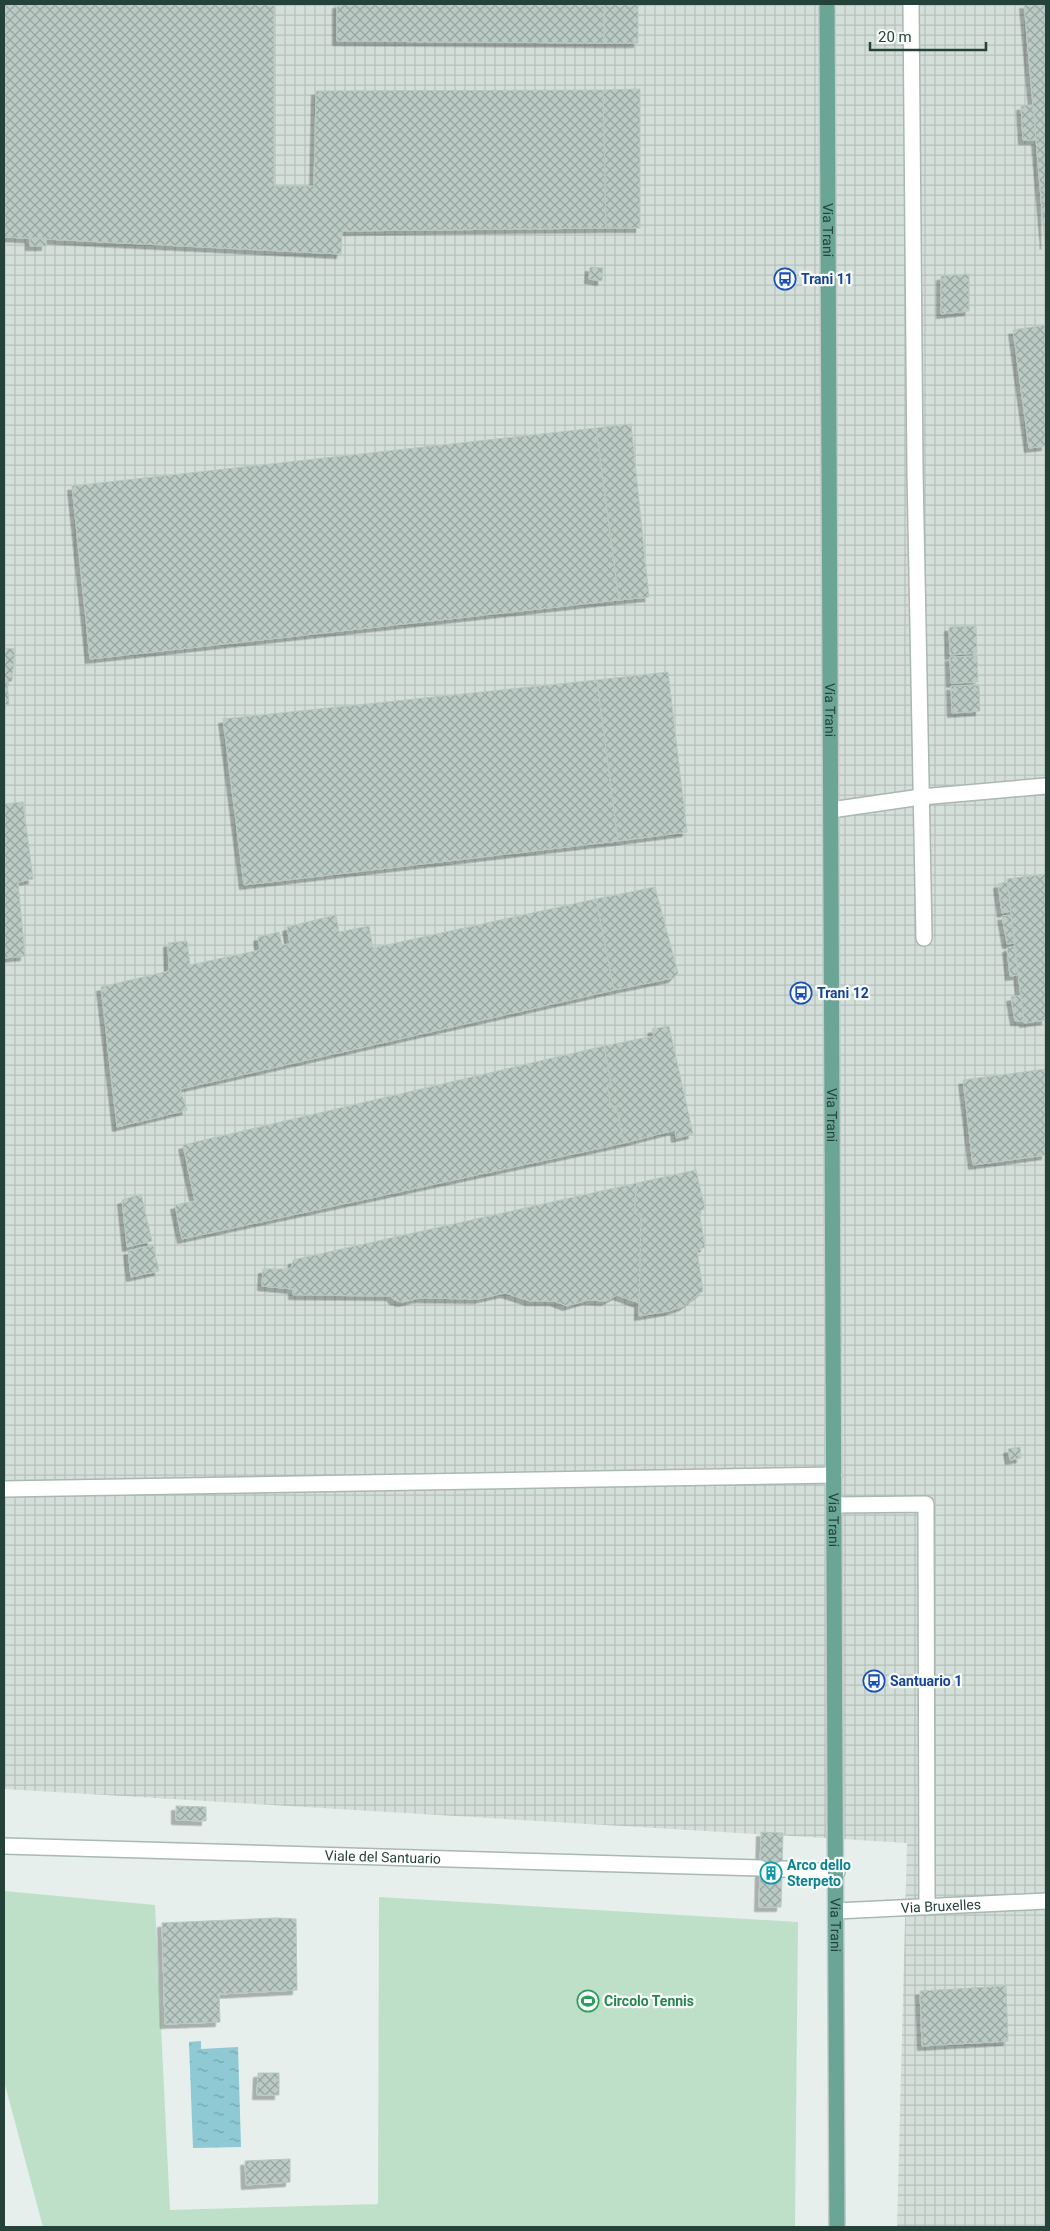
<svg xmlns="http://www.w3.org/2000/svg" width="1050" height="2231" font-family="Roboto,sans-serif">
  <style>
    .industrial { fill: url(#industrial-grid) }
    .pitch { fill: #bfe0c8 }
    .water { fill: url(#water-ripples) }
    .building { fill: url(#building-cross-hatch); stroke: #b8c9c2; filter: url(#shadow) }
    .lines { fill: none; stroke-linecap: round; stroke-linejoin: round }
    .minor-casing { stroke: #a8b8b2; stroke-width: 18 }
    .major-casing { stroke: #c2cac8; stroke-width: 18 }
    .minor { stroke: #fff; stroke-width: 15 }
    .major { stroke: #6aa596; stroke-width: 15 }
    .labels { text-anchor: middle; stroke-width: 4.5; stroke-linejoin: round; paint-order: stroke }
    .street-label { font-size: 14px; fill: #24423a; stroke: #f7fbf9 }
    .transit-label { font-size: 14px; font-weight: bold; fill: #164399; stroke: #f7fbf9; text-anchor: start }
    .culture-label { font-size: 14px; font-weight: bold; fill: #0d838f; stroke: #f7fbf9; text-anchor: start }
    .leisure-label { font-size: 14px; font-weight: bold; fill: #27864d; stroke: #f7fbf9; text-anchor: start }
  </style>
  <defs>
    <pattern id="industrial-grid" width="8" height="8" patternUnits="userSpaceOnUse" patternTransform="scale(1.25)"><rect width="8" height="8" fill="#d4dfda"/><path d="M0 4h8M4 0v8" fill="none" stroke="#b6c1bc"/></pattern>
    <pattern id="water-ripples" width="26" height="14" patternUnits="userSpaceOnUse" patternTransform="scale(1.25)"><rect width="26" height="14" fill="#8ec9d4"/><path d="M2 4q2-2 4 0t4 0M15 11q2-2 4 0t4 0" fill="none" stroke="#74a5ad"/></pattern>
    <pattern id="building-cross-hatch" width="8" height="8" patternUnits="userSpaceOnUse" patternTransform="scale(1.25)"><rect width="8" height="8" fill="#bbcac4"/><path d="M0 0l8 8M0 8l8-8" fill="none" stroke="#98a6a0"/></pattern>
    <filter id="shadow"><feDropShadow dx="-4.5" dy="4.5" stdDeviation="0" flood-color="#0004"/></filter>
  </defs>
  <rect width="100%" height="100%" fill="#e6efeb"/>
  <path class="industrial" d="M4 4H1046V2227H897L907 1843 4 1789Z"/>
  <path class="pitch" d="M4 1891 155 1905 170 2210 378 2204 379 1897 798 1922 795 2227H43L4 2081Z"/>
  <path class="water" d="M201 2041V2049L238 2047 241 2147 193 2148 189 2042Z"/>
  <path class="building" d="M4 4H274V186H314L316 91 603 90 606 228 342 231 341 254 4 237Z
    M337 4H604V43L337 41Z
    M604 4H638V43H604Z
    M1024 4H1046L1045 245 1033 105Z
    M640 89V228H606L603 90Z
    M1033 105 1036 140H1023L1021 106Z
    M30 238H46V246H30Z
    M590 267 603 268 602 281 589 279Z
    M969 274V311L941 314V276Z
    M1046 325V446L1029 448 1013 330Z
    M631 424 649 597 619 600 596 428Z
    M596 428 619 600 90 659 72 486Z
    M976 626 977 653 950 655 949 627Z
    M4 648 15 649 12 681 4 683Z
    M977 656 978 682 951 683 950 657Z
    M668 672 687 832 618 841 597 680Z
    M597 680 618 841 244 885 223 719Z
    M7 682 9 704 4 705V683Z
    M979 685 980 711 952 713 951 686Z
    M23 802 33 879 18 882 25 956 4 958V804Z
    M1046 874V1020L1024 1023 1007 879Z
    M1007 882 1011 911 1002 913 998 884Z
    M655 887 678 973 673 978 614 990 596 899Z
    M596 899 614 990 180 1089 187 1110 117 1127 101 987 169 971 168 943 187 941 190 965 260 950 258 937 279 932 282 945 290 944 287 927 336 915 339 932 369 926 373 948Z
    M1011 915 1015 943 1007 944 1002 916Z
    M1015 946 1018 975 1010 976 1007 948Z
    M1021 995 1024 1021H1015L1011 997Z
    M669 1026 693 1134 676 1138 675 1130 624 1143 616 1106 611 1107 607 1085 611 1084 604 1046 654 1036 652 1029Z
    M604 1046 611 1084 607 1085 611 1107 616 1106 624 1143 182 1239 175 1205 195 1201 183 1145Z
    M1046 1069V1155L973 1165 963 1080Z
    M696 1170 705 1209 699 1211 705 1247 697 1250 703 1291 684 1306 669 1311 639 1316 641 1216 634 1213 637 1183Z
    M637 1183 634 1213 641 1216 639 1303 617 1295 606 1301 588 1300 567 1306 554 1301H530L505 1293 478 1299 419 1298 403 1302 394 1300 391 1296 293 1295V1289L262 1286 263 1269H291L293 1260Z
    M141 1194 152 1241 127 1247 122 1200Z
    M153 1245 159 1271 131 1277 128 1251Z
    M1020 1447 1021 1458 1010 1460 1008 1449Z
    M176 1806 206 1807V1821L176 1820Z
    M761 1832 783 1833 781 1907H759Z
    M276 1918 296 1919 297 1990 219 1994 220 2022 165 2024 162 1923Z
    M1006 1986 1008 2041 922 2046 920 1991Z
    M258 2073H279V2095H257Z
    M290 2159V2182L246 2185 245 2161Z"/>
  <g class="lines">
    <g class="minor-casing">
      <g id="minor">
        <path d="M911 4 915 471 924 938"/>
        <path d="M831 810 921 797 1046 786"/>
        <path d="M4 1489 834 1475"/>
        <path d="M834 1505 926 1504 927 1907"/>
        <path id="s1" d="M4 1846 760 1868"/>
        <path d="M782 1869 837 1872"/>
        <path id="s2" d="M836 1911 1046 1901"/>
      </g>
    </g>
    <g class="major-casing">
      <g id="major">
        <path id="s3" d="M827 4 837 2227"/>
      </g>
    </g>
    <use href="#minor" class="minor"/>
    <use href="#major" class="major"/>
  </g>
  <defs>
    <g id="bus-ring" transform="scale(1.125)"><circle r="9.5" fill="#f7fbf9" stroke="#1a4fb4" stroke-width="1.5"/><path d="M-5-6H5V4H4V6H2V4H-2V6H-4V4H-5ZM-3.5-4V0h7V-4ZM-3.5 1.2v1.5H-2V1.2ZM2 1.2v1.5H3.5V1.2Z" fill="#1a4fb4"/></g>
    <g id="building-ring" transform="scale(1.125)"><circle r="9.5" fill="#f7fbf9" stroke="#0f9aa8" stroke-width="1.5"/><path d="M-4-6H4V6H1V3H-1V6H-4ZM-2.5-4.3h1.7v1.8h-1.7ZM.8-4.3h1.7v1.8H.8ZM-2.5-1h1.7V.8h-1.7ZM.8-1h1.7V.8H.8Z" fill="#0f9aa8"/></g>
    <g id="stadium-ring" transform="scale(1.125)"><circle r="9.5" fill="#f7fbf9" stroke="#2e9e5b" stroke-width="1.5"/><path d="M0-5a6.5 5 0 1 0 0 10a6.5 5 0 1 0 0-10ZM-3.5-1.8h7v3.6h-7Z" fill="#2e9e5b"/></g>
  </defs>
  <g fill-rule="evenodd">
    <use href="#bus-ring" x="785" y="279"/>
    <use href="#bus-ring" x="801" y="993"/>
    <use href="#bus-ring" x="874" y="1681"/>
    <use href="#building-ring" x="771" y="1873"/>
    <use href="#stadium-ring" x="588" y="2001"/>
  </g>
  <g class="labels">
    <g class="street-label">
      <text dy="5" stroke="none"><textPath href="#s3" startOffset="226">Via Trani</textPath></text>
      <text dy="5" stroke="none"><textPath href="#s3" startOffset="706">Via Trani</textPath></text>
      <text dy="5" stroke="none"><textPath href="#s3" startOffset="1111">Via Trani</textPath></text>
      <text dy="5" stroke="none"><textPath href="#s3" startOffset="1516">Via Trani</textPath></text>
      <text dy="5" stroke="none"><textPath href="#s1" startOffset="379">Viale del Santuario</textPath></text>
      <text dy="5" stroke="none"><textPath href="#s2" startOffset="105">Via Bruxelles</textPath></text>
      <text dy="5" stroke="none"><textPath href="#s3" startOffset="1921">Via Trani</textPath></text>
    </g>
    <g class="transit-label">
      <text x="801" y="284">Trani 11</text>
      <text x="817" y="998">Trani 12</text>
      <text x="890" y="1686">Santuario 1</text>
    </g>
    <g class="culture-label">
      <text x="787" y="1870">Arco dello<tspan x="787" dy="16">Sterpeto</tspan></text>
    </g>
    <g class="leisure-label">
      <text x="604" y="2006">Circolo Tennis</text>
    </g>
  </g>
  <rect width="1050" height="2231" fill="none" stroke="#24423a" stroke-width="10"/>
  <path d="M870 42v8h116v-8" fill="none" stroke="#24423a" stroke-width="2.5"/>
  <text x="878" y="42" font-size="15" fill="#24423a" stroke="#f7fbf9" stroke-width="4" paint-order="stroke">20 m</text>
</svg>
